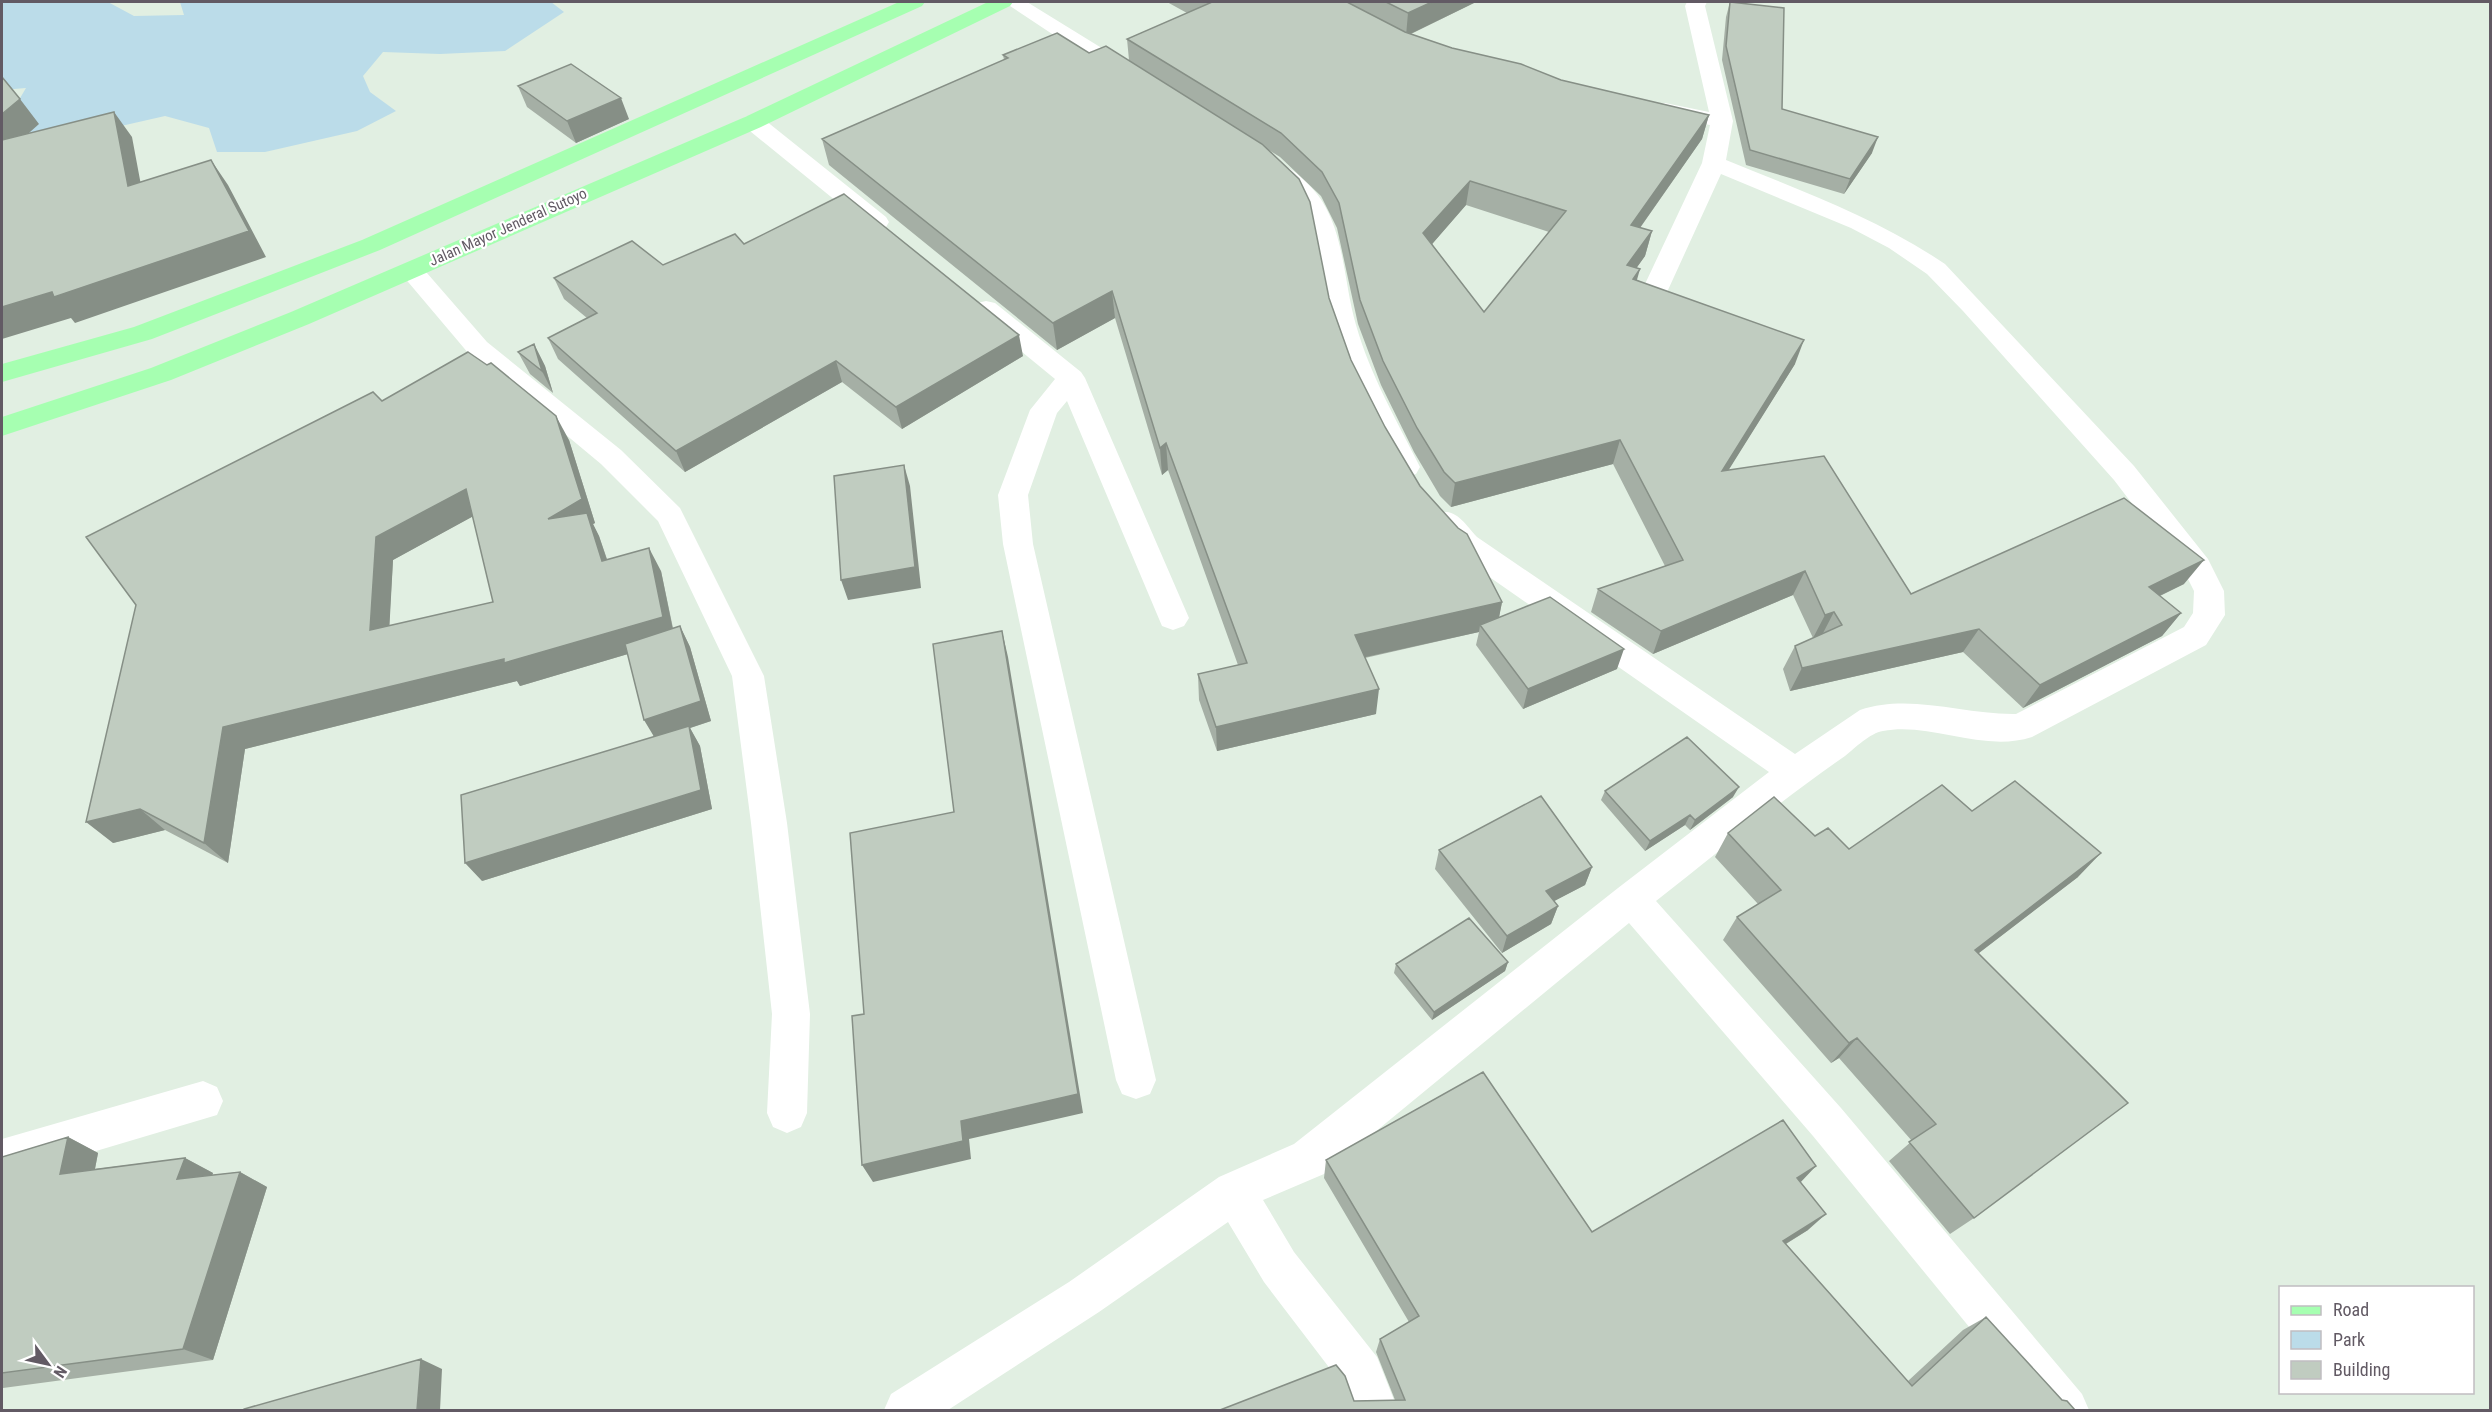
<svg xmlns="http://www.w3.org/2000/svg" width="2492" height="1412" font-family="'Roboto Condensed',sans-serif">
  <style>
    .green { fill: #bbdce9 }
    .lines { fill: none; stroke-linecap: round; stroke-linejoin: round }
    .minor { fill: #fff; fill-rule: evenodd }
    .major { fill: #a6ffb1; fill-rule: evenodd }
    .wall { fill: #a5afa5; fill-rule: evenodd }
    .shaded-wall { fill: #868f86 }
    .building { fill: #c0ccc0; stroke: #868f86; stroke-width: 1.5; fill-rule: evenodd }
    .labels { text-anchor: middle; stroke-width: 4.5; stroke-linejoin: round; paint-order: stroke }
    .far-street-label { font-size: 15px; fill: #625a64; stroke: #fff }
  </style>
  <rect width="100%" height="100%" fill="#e1efe2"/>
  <path class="green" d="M2 2H108L134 16 184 15 180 2H551L564 12 505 51 440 54 383 52 363 76 370 92 396 111 357 131 265 152H217L209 128 165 116 20 149 3 127 26 88 2 90Z"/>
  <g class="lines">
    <path class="minor" d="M1004 2H1027L1139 71 1142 76 1139 81H1123Z
      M1687 2H1707L1705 6 1733 121 1726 160C1802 191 1877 218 1945 264L2134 466 2208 559 2224 591 2225 615 2206 645 2032 737C1983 753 1932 722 1883 731 1870 733 1855 748 1845 756 1780 801 1718 852 1656 901L1841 1108 2082 1394 2089 1410H2037L1813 1136 1629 923 1324 1174 1263 1200 1294 1252 1377 1357 1398 1410H1352L1344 1387 1264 1282 1228 1222 1099 1312 948 1410H884L891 1394 1069 1282 1219 1177 1294 1144 1618 888 1769 772 1455 553 1430 521 1435 513C1456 507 1464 523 1477 537L1795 754 1860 710C1911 693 1964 715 2016 714L2184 627 2193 613 2194 591 2185 573 2114 480 1963 311 1927 274 1889 248 1851 228 1721 174 1663 301 1659 307 1650 309 1641 307 1637 301 1702 163 1710 125 1657 115 1654 110 1657 105 1665 103 1709 112 1685 6Z
      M753 115 761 117 886 217 889 222 886 227 877 229 868 227 745 127 742 122 745 117Z
      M1278 163C1293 167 1314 188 1322 201 1345 238 1344 284 1356 325 1370 375 1397 421 1420 467L1416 474 1406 477 1396 474 1351 386 1330 325 1311 228 1300 205 1266 170 1270 165Z
      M411 262 420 265 487 342 621 450 680 508 764 676 787 823 810 1014 807 1113 801 1127 787 1133 773 1127 767 1113 772 1014 751 823 732 676 658 521 601 464 469 354 398 270 402 265Z
      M986 301 995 303 1081 372 1085 378 1189 618 1184 626 1173 630 1162 626 1067 401 1057 413 1028 495 1033 544 1156 1080 1150 1094 1136 1099 1122 1094 1116 1080 1003 544 998 495 1030 410 1055 379 977 315 973 309 977 303Z
      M203 1081 217 1087 223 1101 217 1115 2 1179V1139Z"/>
    <path class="major" d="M899 2H925L922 6 380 250 152 339 2 382V364L134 327 362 240Z
      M988 2H1013L1010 6 761 127 309 324 171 380 2 436V417L151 368 291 312 745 117Z"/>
  </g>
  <path class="wall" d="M1167 2H1476L1411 34 1452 48 1561 80 1709 115 1702 139 1640 228 1652 231 1645 256 1636 268 1637 280 1795 364 1728 470 1911 594 2184 584 2160 596 2181 613 2162 636 2023 708 1963 652 1790 691 1783 669 1795 646 1813 638 1793 595 1653 654 1591 612 1598 589 1665 566 1613 464 1451 507 1440 496 1414 452 1381 385 1358 324 1337 228 1321 196 1280 157 1267 149 1329 298 1351 360 1385 427 1420 486 1502 602 1499 617 1617 669 1523 709 1476 645 1479 632 1365 658 1376 714 1217 751 1199 700 1198 674 1238 665 1168 470 1162 475 1115 318 1057 350 829 165 822 139 1004 60 1003 55 1089 53 1129 60 1127 39 1187 13ZM1466 205 1549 232 1484 312 1432 244Z
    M1730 2 1782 109 1872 153 1844 194 1746 165 1722 60 1726 17Z
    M518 86 629 119 576 143 527 107Z
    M744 244 1023 356 902 429 842 382 685 472 558 359 548 338 587 318 564 299 554 278 663 265Z
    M534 344 545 366 553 393 530 374 518 352Z
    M382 401 569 440 595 523 593 524 599 536 607 559 661 571 673 628 680 626 690 647 711 721 690 728 700 746 712 809 482 881 654 737 628 654 520 686 517 681 245 749 228 863 165 830 113 843ZM473 516 493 602 389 626 393 560Z
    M1605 791 1733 797 1690 830 1685 825 1645 851 1601 800Z
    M1972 811 2078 877 1979 953 1974 1218 1950 1234 1889 1161 1912 1141 1839 1058 1831 1063 1723 940 1737 917 1758 904 1715 857 1728 833 1815 836 1849 849Z
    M1439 850 1592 867 1585 885 1554 901 1558 906 1551 924 1502 953 1435 869Z
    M1508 962 1505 971 1432 1020 1394 973 1396 964Z
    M68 1137 98 1153 95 1169 185 1158 213 1173 212 1175 240 1172 267 1187 213 1360 3 1388 2 1396V1157Z
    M1326 1160 1592 1232 1801 1182 1808 1230 1786 1244 1908 1381 1963 1330 1986 1317 2062 1400 1354 1401 1395 1400 1376 1352 1380 1339 1409 1322 1324 1178Z"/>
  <path class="shaded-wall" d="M1432 2H1476L1406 36 1408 13Z
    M621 98 629 119 576 143 567 121Z
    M20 99 39 124 2 157V114Z
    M114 112 132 137 146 212 128 186Z
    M1709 115 1702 139 1625 249 1631 225Z
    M1878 137 1872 153 1844 194 1850 179Z
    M211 160 228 185 266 257 75 323 71 318 2 339V307Z
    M1470 181 1466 205 1420 258 1423 233Z
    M1652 231 1645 256 1621 290 1627 265Z
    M1640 269 1633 294V279Z
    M1112 291 1115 318 1057 350 1053 323Z
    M1019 335 1023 356 902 429 896 407Z
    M1804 340 1795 364 1713 495 1722 471Z
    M534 344 545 366 553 393 542 371Z
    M836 361 842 382 685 472 676 451Z
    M556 416 569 440 595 523 593 524 599 536 615 584 548 519Z
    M1620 440 1613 464 1451 507 1455 483Z
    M1166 443 1168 470 1162 475 1160 448Z
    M904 465 910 486 921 588 848 600 841 580Z
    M466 489 481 512 393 560 388 653 370 630 376 537Z
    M649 548 661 571 675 640 520 686 517 681 245 749 228 863 204 843 223 727Z
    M2204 560 2184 584 2130 610 2149 587Z
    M1805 571 1793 595 1653 654 1661 631Z
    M1502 602 1497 628 1480 625 1479 632 1352 660 1355 635Z
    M1834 612 1822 635 1813 638 1825 615Z
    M2181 613 2162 636 2023 708 2040 685Z
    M680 626 690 647 711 721 690 728 700 746 712 809 482 881 465 863 656 740 644 720Z
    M1979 629 1963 652 1790 691 1802 668Z
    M1002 631 1008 657 1083 1113 969 1139 971 1159 873 1182 862 1165 961 1121Z
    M1624 649 1617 669 1523 709 1528 689Z
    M1379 689 1376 714 1217 751 1216 727Z
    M1739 787 1733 797 1690 830 1695 820Z
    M140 809 165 830 113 843 86 822Z
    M1690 815 1685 825 1645 851 1650 841Z
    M2101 853 2078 877 1954 972 1975 950Z
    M1592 867 1585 885 1539 909 1546 891Z
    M1558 906 1551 924 1502 953 1507 936Z
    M1508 962 1505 971 1432 1020 1434 1012Z
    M1857 1038 1839 1058 1831 1063 1849 1043Z
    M68 1137 98 1153 91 1189 60 1174Z
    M185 1158 213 1173 206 1194 177 1179Z
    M1816 1166 1799 1184 1797 1178Z
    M240 1172 267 1187 213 1360 183 1349Z
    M1826 1214 1808 1230 1766 1256 1783 1241Z
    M421 1359 442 1369 440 1410H417Z"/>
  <path class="building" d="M1208 2H1347L1405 32 1452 48 1521 64 1561 80 1709 115 1631 225 1652 231 1627 265 1640 269 1633 279 1804 340 1722 471 1824 456 1911 594 2124 498 2204 560 2149 587 2181 613 2040 685 1979 629 1802 668 1795 646 1842 625 1834 612 1825 615 1805 571 1661 631 1598 589 1683 560 1620 440 1455 483 1444 472 1417 428 1383 361 1360 300 1339 203 1322 172 1281 133 1127 39 1210 3ZM1470 181 1566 211 1484 312 1423 233Z
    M1386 2H1432L1408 13Z
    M1730 2 1784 8 1782 109 1878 137 1850 179 1750 150 1726 46Z
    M1057 33 1089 53 1106 46 1262 144 1299 179 1310 202 1329 298 1351 360 1385 427 1420 486 1458 528 1467 534 1502 602 1355 635 1379 689 1216 727 1198 674 1247 663 1166 443 1160 448 1112 291 1053 323 822 139 1008 58 1003 55Z
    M571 64 621 98 567 121 518 86Z
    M2 77 20 99 2 114Z
    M114 112 128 186 211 160 249 231 54 297 52 292 2 307V140Z
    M844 194 1019 335 896 407 836 361 676 451 548 338 597 313 554 278 632 241 663 265 735 234 744 244Z
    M534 344 542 371 518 352Z
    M468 352 487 365 491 363 556 416 582 499 548 519 587 513 602 561 649 548 663 617 504 663V659L223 727 204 843 140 809 86 822 136 605 86 537 373 392 382 401ZM466 489 493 602 370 630 376 537Z
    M904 465 915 567 841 580 834 476Z
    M1550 597 1624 649 1528 689 1480 625Z
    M680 626 701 701 644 720 625 644Z
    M1002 631 1078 1094 961 1121 963 1141 862 1165 852 1016 864 1014 850 833 954 812 933 644Z
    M689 726 701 790 465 863 461 795Z
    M1687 737 1739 787 1695 820 1690 815 1650 841 1605 791Z
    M2015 781 2101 853 1975 950 2128 1103 1974 1218 1909 1142 1936 1124 1857 1038 1849 1043 1737 917 1781 890 1728 833 1774 797 1815 836 1828 828 1849 849 1942 785 1972 811Z
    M1541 796 1592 867 1546 891 1558 906 1507 936 1439 850Z
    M1469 918 1508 962 1434 1012 1396 964Z
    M1483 1072 1592 1232 1783 1120 1816 1166 1797 1178 1826 1214 1783 1241 1912 1386 1986 1317 2062 1400 2067 1401 2075 1410H1220L1336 1365 1345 1376 1354 1401 1405 1400 1380 1339 1419 1316 1326 1160Z
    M68 1137 60 1174 185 1158 177 1179 240 1172 183 1349 2 1373V1157Z
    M421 1359 417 1410H244V1409Z"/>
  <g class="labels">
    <g class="far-street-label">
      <text transform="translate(508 227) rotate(-24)" y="5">Jalan Mayor Jenderal Sutoyo</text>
    </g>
  </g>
  <rect width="2492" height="1412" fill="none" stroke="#625a64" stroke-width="6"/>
  <rect x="2279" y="1286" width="195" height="108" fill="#ffffff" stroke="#c0bdc1" stroke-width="1.5"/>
  <rect x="2291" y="1306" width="30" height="9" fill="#a6ffb1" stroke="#c0bdc1" stroke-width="1.5"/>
  <text x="2333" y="1316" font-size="18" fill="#625a64">Road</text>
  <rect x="2291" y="1331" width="30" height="18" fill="#bbdce9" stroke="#c0bdc1" stroke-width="1.5"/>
  <text x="2333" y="1346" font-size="18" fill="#625a64">Park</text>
  <rect x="2291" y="1361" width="30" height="18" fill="#c0ccc0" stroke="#c0bdc1" stroke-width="1.5"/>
  <text x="2333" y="1376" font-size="18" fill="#625a64">Building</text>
  <g transform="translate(48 1364) rotate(123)" stroke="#ffffff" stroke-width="4.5" paint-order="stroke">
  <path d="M0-4.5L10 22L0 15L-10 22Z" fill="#625a64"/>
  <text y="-9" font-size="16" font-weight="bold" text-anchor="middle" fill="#625a64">N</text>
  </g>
</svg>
